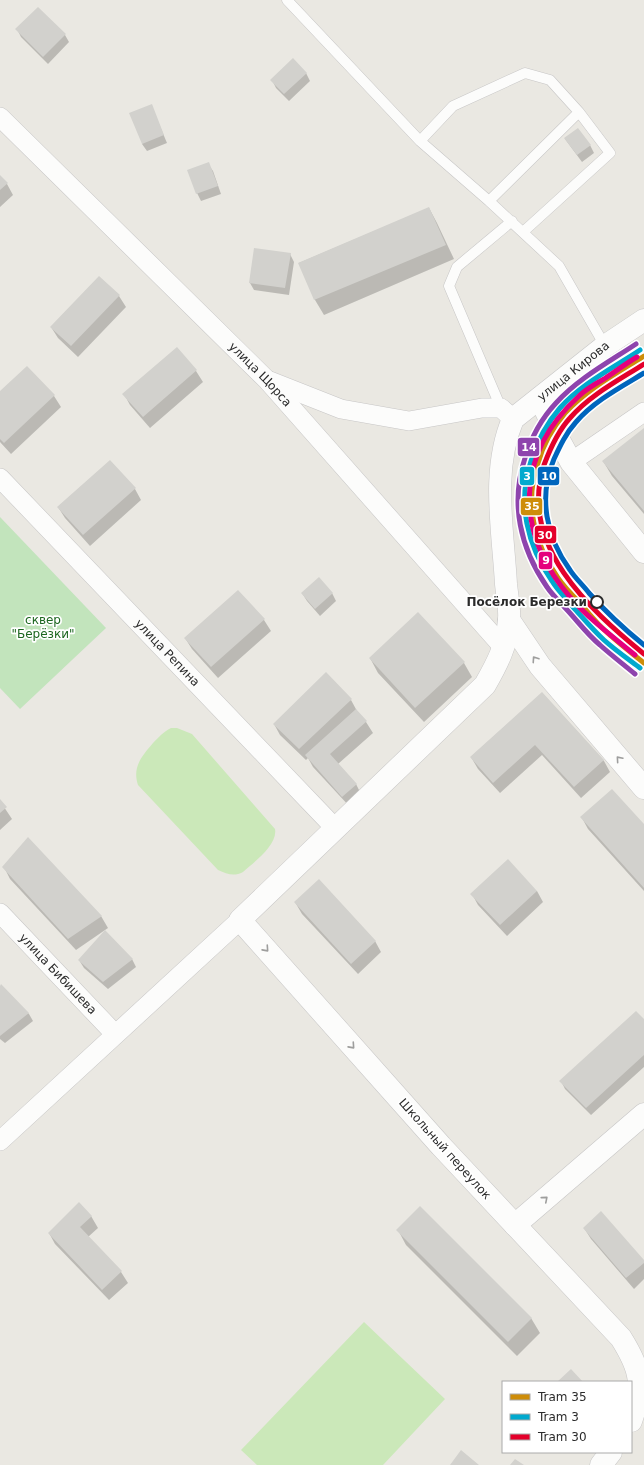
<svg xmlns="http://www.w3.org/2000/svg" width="644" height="1465" font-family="'DejaVu Sans',sans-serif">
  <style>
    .green { fill: #c2e4bc }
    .pitch { fill: #cbe8b9 }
    .shadow { fill: #0003 }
    .building { fill: #d2d1cd }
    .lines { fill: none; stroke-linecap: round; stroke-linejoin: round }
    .lane-casing { stroke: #c7c6c6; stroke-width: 11 }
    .street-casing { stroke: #c7c6c6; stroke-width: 20 }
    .secondary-casing { stroke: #c7c6c6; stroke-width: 23 }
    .lane { stroke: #fcfcfb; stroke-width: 10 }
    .street { stroke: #fcfcfb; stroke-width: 19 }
    .secondary { stroke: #fcfcfb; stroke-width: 22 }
    .tram-1-casing { stroke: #fff; stroke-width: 8 }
    .tram-2-casing { stroke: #fff; stroke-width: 8 }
    .tram-3-casing { stroke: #fff; stroke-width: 8 }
    .tram-4-casing { stroke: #fff; stroke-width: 8 }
    .tram-5-casing { stroke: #fff; stroke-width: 8 }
    .tram-6-casing { stroke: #fff; stroke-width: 8 }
    .tram-1 { stroke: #ce8d09; stroke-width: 5 }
    .tram-2 { stroke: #00a9ce; stroke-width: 5 }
    .tram-3 { stroke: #e4002b; stroke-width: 5 }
    .tram-4 { stroke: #8e44ad; stroke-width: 5 }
    .tram-5 { stroke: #0065bd; stroke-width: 5 }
    .tram-6 { stroke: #e5007d; stroke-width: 5 }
    .oneway { stroke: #9e9e9d }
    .stop-dot { fill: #fff; stroke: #2b2b2b; stroke-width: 2 }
    .labels { text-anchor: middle; stroke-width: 3.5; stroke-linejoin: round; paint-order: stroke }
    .street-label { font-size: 12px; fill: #2b2b2b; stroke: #fff }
    .stop-label { font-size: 12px; font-weight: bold; fill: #2b2b2b; stroke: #fff; text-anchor: end }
    .park-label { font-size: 12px; fill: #1d6720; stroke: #fff }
    .line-badge { stroke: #fff; stroke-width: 1.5 }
    .badge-label { font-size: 11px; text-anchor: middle; font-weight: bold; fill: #fff }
  </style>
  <rect width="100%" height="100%" fill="#eae8e2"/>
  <path class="green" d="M0 517 106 628 20 709 0 688Z"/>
  <path class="pitch" d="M171 728H177L192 734 275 829C278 845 254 862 243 872 234 877 227 874 218 870L138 785C132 767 142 756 153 743 159 737 163 732 171 728Z
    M364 1322 445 1399 383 1465H257L241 1450Z"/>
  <path class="shadow" d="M17 29 65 35 69 42 48 64 21 37Z
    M306 73 310 81 289 101 276 88 272 80Z
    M151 105 167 143 147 151 142 144Z
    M565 139 590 145 594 153 582 162Z
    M208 164 213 171 221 194 201 201 197 193Z
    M0 177 7 184 13 195 0 207Z
    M429 208 437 223 454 259 324 315 315 300 299 263Z
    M290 254 294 262 289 295 254 290 250 283Z
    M99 277 119 296 126 307 78 357 58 338 51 327Z
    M177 348 196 371 203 382 150 428 130 405 124 394Z
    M0 393 54 396 61 407 11 454 0 442Z
    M644 430V514L612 476 603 461Z
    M110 461 135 489 141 500 90 546 65 518 58 507Z
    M238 591 264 620 271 631 218 678 192 649 185 638Z
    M302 593H332L336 601 320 616 307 601Z
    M370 658 464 663 472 677 424 722 378 673Z
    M542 693 604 761 610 772 581 798 542 755 500 793 478 769 471 757Z
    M351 700 357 711 366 722 373 733 338 764 356 784 362 796 350 807 313 767 308 758 306 760 280 735 274 724Z
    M0 801 12 819 0 830Z
    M582 818 644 825V891L588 829Z
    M4 867 101 916 108 928 76 950 10 879Z
    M537 891 543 902 507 936 478 905 472 894Z
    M295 902 375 941 381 952 358 974 302 914Z
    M132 959 136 967 108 989 84 968 79 960Z
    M1 986 29 1014 33 1021 5 1043 0 1039V987Z
    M644 1021V1067L591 1115 565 1089 561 1081Z
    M91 1216 98 1228 88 1237 121 1272 128 1283 109 1300 55 1244 49 1233Z
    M584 1228 644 1262V1279L634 1289 591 1239Z
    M398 1230 531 1318 540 1333 517 1356 406 1245Z"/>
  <path class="building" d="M38 7 66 34 43 57 15 29Z
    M293 58 307 73 284 94 270 80Z
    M152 104 164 135 142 144 129 113Z
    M578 128 591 145 577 155 564 138Z
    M209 162 218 186 196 194 187 170Z
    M0 175 8 183 0 190Z
    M429 207 446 245 314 300 298 263Z
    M254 248 291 253 285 288 249 283Z
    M99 276 120 295 71 346 50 327Z
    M177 347 197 370 143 417 122 394Z
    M27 366 55 395 4 443 0 439V391Z
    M644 428V511L602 461Z
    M110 460 136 488 83 535 57 507Z
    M319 577 333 593 315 609 301 593Z
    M238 590 265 619 211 667 184 638Z
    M418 612 465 662 415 708 369 658Z
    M326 672 352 699 299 749 273 724Z
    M542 692 604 760 574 787 535 745 493 783 470 757Z
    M356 709 367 721 330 754 357 784 342 797 305 755Z
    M612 789 644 824V888L580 817Z
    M0 799 7 807 0 813Z
    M28 837 102 916 68 939 2 867Z
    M508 859 537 891 500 925 470 894Z
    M319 879 376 941 351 964 294 902Z
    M105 930 133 959 103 982 78 960Z
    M1 984 29 1013 0 1036V986Z
    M636 1011 644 1019V1055L586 1108 559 1081Z
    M79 1202 92 1216 80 1227 122 1271 102 1290 48 1233Z
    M420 1206 532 1318 508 1342 396 1230Z
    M601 1211 644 1260V1263L626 1278 583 1228Z
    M571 1369 583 1382H557Z
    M461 1450 479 1465H450Z
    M515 1459 524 1465H510Z"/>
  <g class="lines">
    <g class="lane-casing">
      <path id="lane" d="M287 0 420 141 489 201 559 266 605 346
        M420 141 453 106 525 73 550 80 579 112 610 153 523 232
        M489 201 579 112
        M501 408 449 286 457 267 512 221"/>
    </g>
    <g class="street-casing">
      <g id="street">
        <path id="s1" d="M0 117 267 380 503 647"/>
        <path d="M270 381 341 409 409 421 482 408H501L513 419"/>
        <path d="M571 462 644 412"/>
        <path id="s2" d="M0 478 335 828"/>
        <path id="s3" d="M0 913 115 1034"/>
        <path d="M0 1141 240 920"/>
      </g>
    </g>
    <g class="secondary-casing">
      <g id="secondary">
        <path d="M540 398 559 440 571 462 644 552"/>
        <path d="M509 620 540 666 644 788"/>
        <path d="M515 1225 644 1114"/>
        <path id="s4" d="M631 1421C644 1384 641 1370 621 1338L441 1146 240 920 485 685C497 664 507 645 509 620 510 608 507 595 506 584 503 530 491 470 513 419L605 346 644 320"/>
        <path d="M601 1465 611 1452"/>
      </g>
    </g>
    <use href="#lane" class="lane"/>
    <use href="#street" class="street"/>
    <use href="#secondary" class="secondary"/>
    <g class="tram-1-casing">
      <path id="tram-1" d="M644 356C617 373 587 389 565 413 553 427 543 445 538 463 524 503 534 543 558 578 564 587 572 595 580 603 590 615 599 626 611 636 622 646 633 654 644 663"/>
    </g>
    <g class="tram-2-casing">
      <path id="tram-2" d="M640 668C628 659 615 650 604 640 593 630 583 618 573 607 566 598 558 591 552 581 527 545 517 503 531 461 537 442 547 423 560 408 581 384 613 368 640 350"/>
    </g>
    <g class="tram-3-casing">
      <path id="tram-3" d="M644 364C619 380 590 395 570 418 558 431 550 449 544 465 518 545 589 609 644 654"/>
    </g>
    <g class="tram-4-casing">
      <path id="tram-4" d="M635 674C623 664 611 655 600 645 588 635 579 623 569 612 562 604 553 596 547 587 520 548 510 503 525 458 531 438 542 418 556 403 579 378 609 362 636 344"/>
    </g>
    <g class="tram-5-casing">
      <path id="tram-5" d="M644 373C621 387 594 401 576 422 566 433 560 446 554 459 538 497 546 537 570 570 575 578 583 585 589 593 606 612 624 629 644 645"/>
    </g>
    <g class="tram-6-casing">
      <path id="tram-6" d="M635 655C613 637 589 619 570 597 514 532 515 454 579 396 586 389 595 384 604 379 615 372 625 364 637 357"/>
    </g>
    <use href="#tram-1" class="tram-1"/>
    <use href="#tram-2" class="tram-2"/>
    <use href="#tram-3" class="tram-3"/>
    <use href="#tram-4" class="tram-4"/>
    <use href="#tram-5" class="tram-5"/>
    <use href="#tram-6" class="tram-6"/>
  </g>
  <defs><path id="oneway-chevron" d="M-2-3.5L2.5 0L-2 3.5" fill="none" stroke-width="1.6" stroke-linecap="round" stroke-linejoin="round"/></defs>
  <g class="oneway">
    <use href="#oneway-chevron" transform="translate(535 659) rotate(-124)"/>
    <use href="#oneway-chevron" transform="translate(619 759) rotate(-131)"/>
    <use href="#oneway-chevron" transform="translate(266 949) rotate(48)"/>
    <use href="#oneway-chevron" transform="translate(352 1046) rotate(48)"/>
    <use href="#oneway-chevron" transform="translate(545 1199) rotate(-41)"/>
  </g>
  <circle class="stop-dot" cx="597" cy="602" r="6"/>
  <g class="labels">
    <g class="street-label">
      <text dy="4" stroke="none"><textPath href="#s4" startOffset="1343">улица Кирова</textPath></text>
      <text dy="4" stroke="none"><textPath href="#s1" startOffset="366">улица Щорса</textPath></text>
      <text dy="4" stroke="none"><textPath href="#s2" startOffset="242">улица Репина</textPath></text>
      <text dy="4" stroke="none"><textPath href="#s3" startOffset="84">улица Бибишева</textPath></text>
      <text transform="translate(445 1149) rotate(48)" y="4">Школьный переулок</text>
    </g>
    <g class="stop-label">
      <text x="587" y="606">Посёлок Березки</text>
    </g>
    <g class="park-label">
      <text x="43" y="624">сквер<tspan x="43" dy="14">"Берёзки"</tspan></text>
    </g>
  </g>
  <g class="line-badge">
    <rect x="517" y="437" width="23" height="20" rx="4" fill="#8e44ad"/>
    <rect x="519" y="466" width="16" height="20" rx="4" fill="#00a9ce"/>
    <rect x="537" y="466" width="23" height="20" rx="4" fill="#0065bd"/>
    <rect x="520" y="497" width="23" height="19" rx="4" fill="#ce8d09"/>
    <rect x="534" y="525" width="23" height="19" rx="4" fill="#e4002b"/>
    <rect x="538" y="551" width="15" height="19" rx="4" fill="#e5007d"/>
  </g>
  <g class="badge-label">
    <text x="529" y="451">14</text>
    <text x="527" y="480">3</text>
    <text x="549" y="480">10</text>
    <text x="532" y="510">35</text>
    <text x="545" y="539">30</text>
    <text x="546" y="564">9</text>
  </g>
  <rect x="502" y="1381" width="130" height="72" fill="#ffffff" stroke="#aaaaaa"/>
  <rect x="510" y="1394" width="20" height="6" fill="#ce8d09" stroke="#aaaaaa"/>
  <text x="538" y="1401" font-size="12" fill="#2b2b2b">Tram 35</text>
  <rect x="510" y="1414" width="20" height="6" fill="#00a9ce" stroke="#aaaaaa"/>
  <text x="538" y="1421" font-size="12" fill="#2b2b2b">Tram 3</text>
  <rect x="510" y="1434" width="20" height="6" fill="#e4002b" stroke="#aaaaaa"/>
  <text x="538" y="1441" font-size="12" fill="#2b2b2b">Tram 30</text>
</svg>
